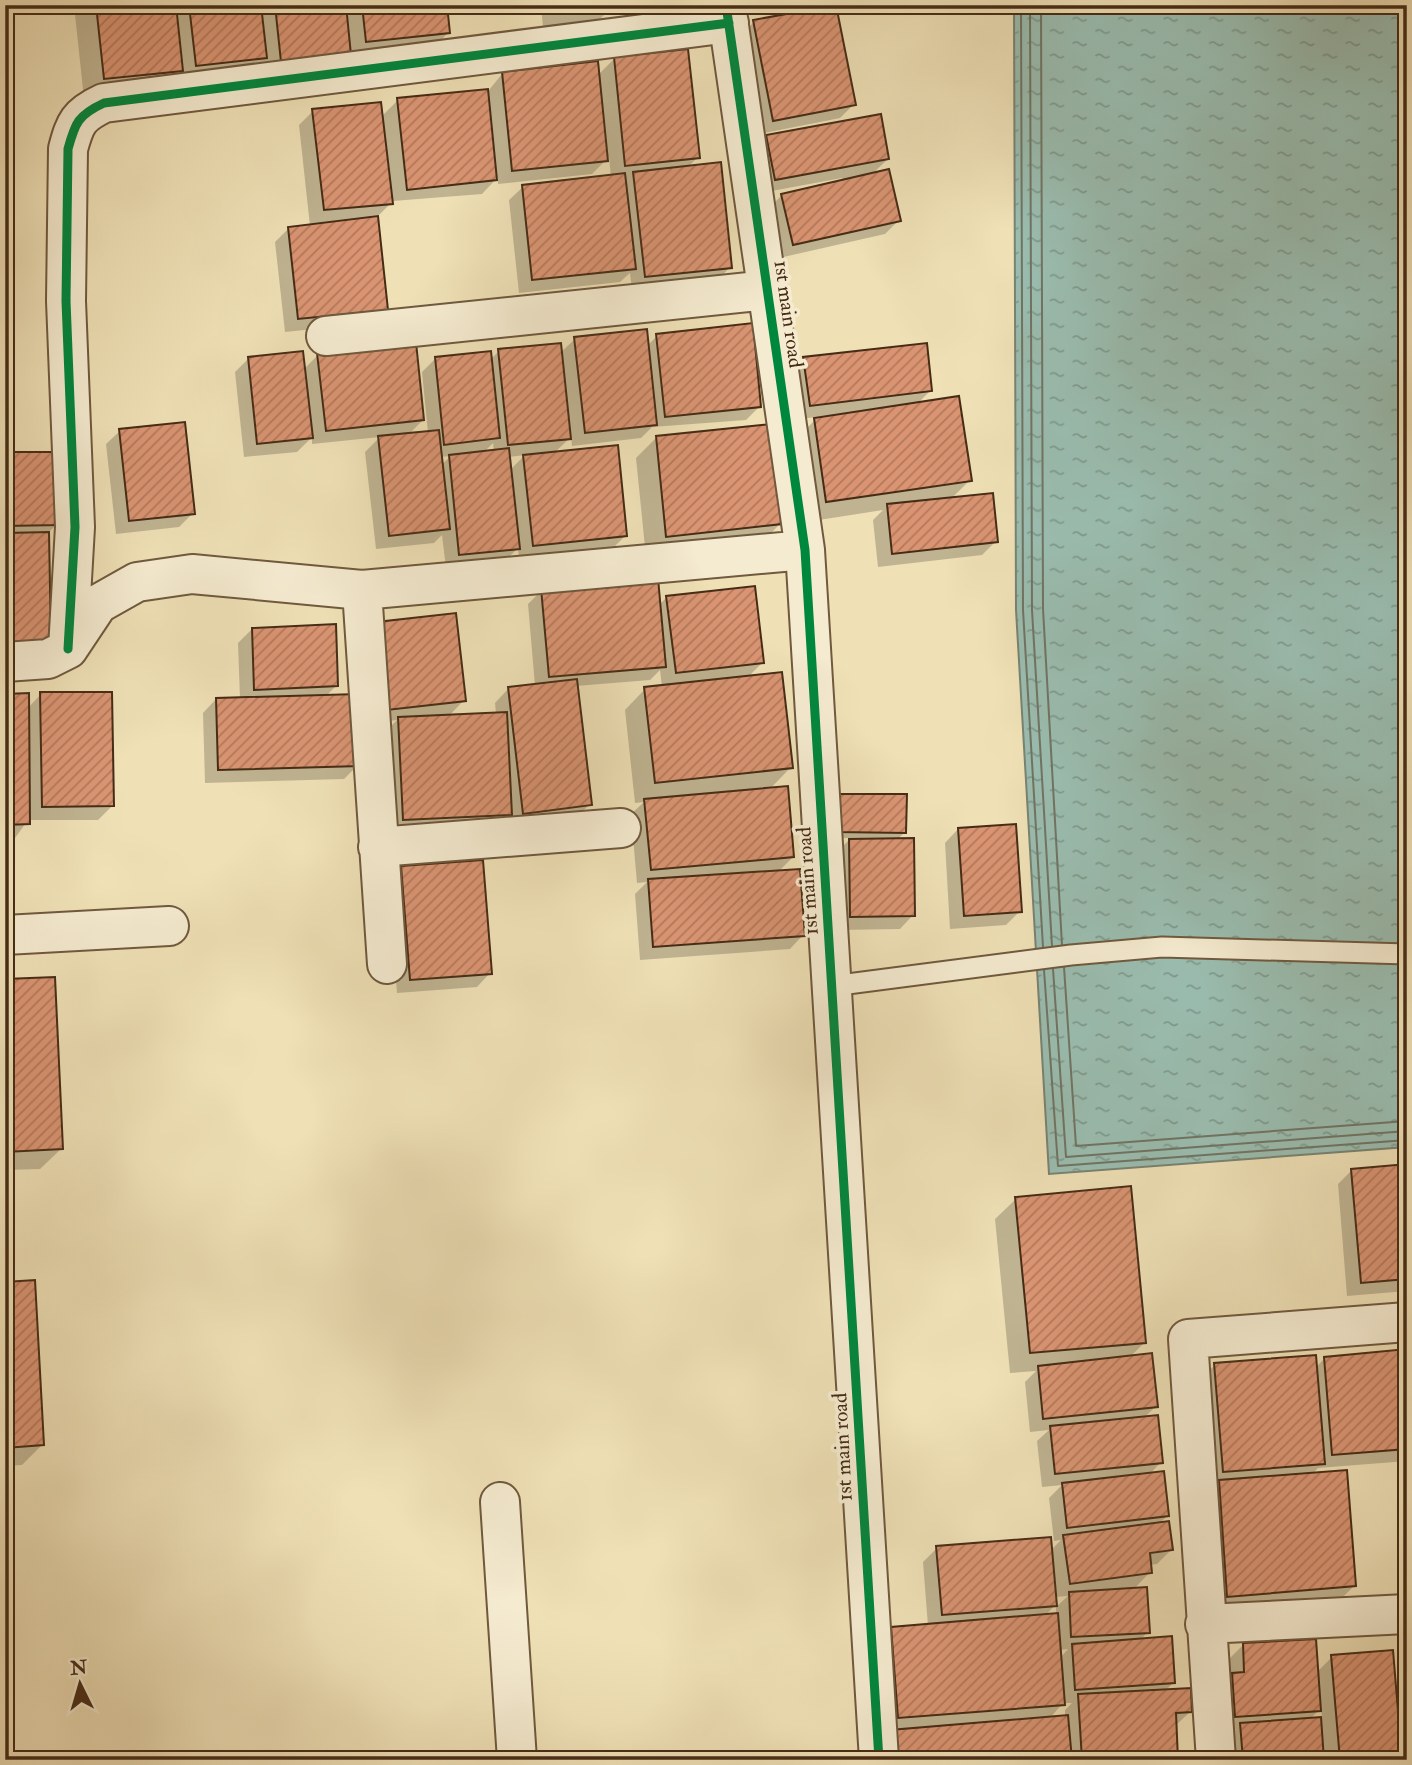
<svg xmlns="http://www.w3.org/2000/svg" width="1412" height="1765" font-family="'IM FELL Double Pica',serif">
  <style>
    .water { fill: url(#water-ripples); stroke: #788372; stroke-width: 2 }
    .shadow { fill: #0003; fill-rule: evenodd }
    .lines { fill: none; stroke-linecap: round; stroke-linejoin: round }
    .shore { stroke: #707463; stroke-width: 2 }
    .building { fill: url(#building-hatch); stroke: #462c16; stroke-width: 2 }
    .lane-casing { stroke: #70593e; stroke-width: 23 }
    .street-casing { stroke: #70593e; stroke-width: 42 }
    .lane { stroke: #f5ebd0; stroke-width: 19 }
    .street { stroke: #f5ebd0; stroke-width: 38 }
    .cycleway-casing { stroke: #f5ebd0; stroke-width: 13 }
    .cycleway { stroke: #00873e; stroke-width: 9 }
    .labels { text-anchor: middle; stroke-width: 7; stroke-linejoin: round; paint-order: stroke }
    .street-label { font-size: 21px; fill: #462c16; stroke: #f5ebd0 }
  </style>
  <defs>
    <pattern id="water-ripples" width="26" height="14" patternUnits="userSpaceOnUse" patternTransform="scale(1.75)"><rect width="26" height="14" fill="#9abdb0"/><path d="M2 4q2-2 4 0t4 0M15 11q2-2 4 0t4 0" fill="none" stroke="#7f9a8e"/></pattern>
    <pattern id="building-hatch" width="6" height="6" patternUnits="userSpaceOnUse" patternTransform="scale(1.75)"><rect width="6" height="6" fill="#da9472"/><path d="M-1 1l2-2M0 6l6-6M5 7l2-2" fill="none" stroke="#b3795d"/></pattern>
  </defs>
  <rect width="100%" height="100%" fill="#efe0b6"/>
  <filter id="stains"><feTurbulence type="fractalNoise" baseFrequency=".00286" numOctaves="4"/><feColorMatrix values="0 0 0 0 .2 0 0 0 0 .09 0 0 0 0 .02 0 0 0 .5 -.17"/></filter>
  <radialGradient id="worn" r=".72"><stop offset=".6" stop-color="#630" stop-opacity="0"/><stop offset="1" stop-color="#630" stop-opacity=".3"/></radialGradient>
  <path class="water" d="M1014 5H1407V1147L1049 1174 1016 610Z"/>
  <path class="shadow" d="M74 5H446L449 32 435 46 353 55 352 51 329 74 261 81 259 63 251 71 183 79 182 70 160 91 84 99Z
    M541 5H610L611 8 597 22 543 27Z
    M754 22 854 104 840 118 759 134 740 36Z
    M614 59 698 157 687 168 730 267 717 281 632 290 630 273 620 282 519 293 509 200 523 187 611 177 609 157 592 174 498 184V177L482 194 393 201 377 217 386 309 372 323 285 332 275 242 289 228 310 226 299 125 313 111 381 117 398 100 489 90 502 74 597 76Z
    M767 136 888 159 871 175 899 220 885 234 779 258 768 209 782 195 843 181 842 178 761 193 753 150Z
    M657 336 760 406 746 420 652 427 641 438 572 446 571 437 554 453 625 536 611 550 519 559 518 548 504 562 446 568 442 535 434 543 376 549 365 452 380 437 312 444V437L297 452 244 457 235 372 249 358 304 369 318 355 423 420 408 435 428 433 422 372 436 358 490 360 499 351 560 353 575 339 647 346ZM493 443 494 452 483 453ZM525 455 510 470 509 457ZM451 456 441 465 440 457Z
    M804 359 931 390 917 404 970 480 951 499 996 541 982 555 878 567 873 520 883 510 806 522 795 440 818 417 797 419 790 373Z
    M120 431 193 513 179 527 116 534 106 444Z
    M656 438 780 524 760 544 646 557 636 458Z
    M5 454 57 524 47 534 5 656Z
    M542 590 659 605 667 597 763 662 747 678 791 767 769 790 793 857 778 872 803 935 790 949 640 960 635 894 647 882 637 883 631 814 644 802 635 803 625 710 645 689 662 687 660 670 650 680 576 686 590 804 576 818 509 827 508 816 489 834 383 840 378 739 397 720 373 723 363 637 464 700 448 717 496 714 495 703 508 689 535 686 528 604Z
    M252 629 337 685 325 697 358 765 344 779 205 783 203 713 216 699H240L238 643Z
    M41 694 112 806 98 820H28L15 838H5V695L28 708Z
    M831 802 905 832 897 840 913 915 900 929 837 930 835 854 851 838H831Z
    M958 829 1020 911 1006 925 950 929 945 843Z
    M402 868 490 973 477 987 397 993 388 882Z
    M5 980 61 1149 40 1169 5 1170Z
    M1407 1165V1291L1347 1296 1338 1184 1352 1170Z
    M1016 1199 1144 1343 1129 1358 1156 1406 1144 1418 1161 1462 1149 1475 1167 1516 1159 1524 1171 1550 1157 1564 1149 1565 1150 1572 1134 1589 1148 1632 1140 1640 1173 1683 1165 1691 1190 1712 1176 1725 1177 1760H878L871 1649 892 1629 928 1626 923 1562 937 1548 1051 1550 1061 1540 1054 1541 1049 1498 1062 1485 1042 1487 1037 1441 1049 1430 1030 1432 1025 1382 1036 1371 1010 1373 995 1219ZM1068 1596 1056 1607V1615L1045 1616 1055 1605V1597ZM1068 1649 1060 1658 1059 1650ZM1063 1703H1072L1065 1710V1717L1050 1718Z
    M5 1284 42 1445 22 1465 5 1466Z
    M1407 1350V1461L1318 1468 1312 1474 1354 1586 1334 1606 1207 1616 1194 1385 1215 1365 1315 1368 1325 1358Z
    M1243 1645 1317 1672 1332 1657 1401 1760H1228L1227 1739 1236 1729 1222 1730 1219 1689 1231 1677 1229 1659ZM1321 1708 1322 1718 1310 1719Z"/>
  <g class="lines">
    <path class="shore" d="M1021 5 1023 610 1043 947
      M1030 5 1032 610 1052 946
      M1041 5 1043 609 1062 945
      M1064 967 1076 1146 1407 1121
      M1053 969 1066 1157 1407 1131
      M1044 970 1058 1166 1407 1140"/>
  </g>
  <path class="building" d="M96 5H176L183 71 104 79Z
    M189 5H261L267 58 196 66Z
    M275 5H346L351 55 281 62Z
    M362 5H447L450 33 366 42Z
    M555 5H612L613 9 556 14Z
    M836 5 856 105 773 121 753 20Z
    M688 49 700 158 625 166 614 57Z
    M598 61 608 161 512 171 502 72Z
    M488 89 497 180 407 190 397 98Z
    M381 102 393 204 324 210 312 109Z
    M881 114 889 159 775 180 766 135Z
    M721 162 732 268 645 277 633 172Z
    M889 169 901 221 793 245 781 194Z
    M625 173 636 269 532 280 522 185Z
    M378 216 388 310 298 319 288 227Z
    M753 323 761 407 665 417 656 334Z
    M647 329 657 425 585 433 574 337Z
    M416 342 424 420 326 431 317 353Z
    M561 343 571 439 508 445 498 349Z
    M927 343 932 391 810 406 803 357Z
    M303 351 313 438 257 444 248 357Z
    M491 351 500 438 444 445 435 357Z
    M959 396 972 481 826 502 814 418Z
    M185 422 195 514 129 521 119 429Z
    M771 424 782 524 666 537 656 436Z
    M439 430 450 529 389 536 378 436Z
    M618 445 627 536 533 546 523 455Z
    M509 448 520 549 459 555 449 455Z
    M5 452H58L59 525 5 526Z
    M993 493 998 542 892 554 887 504Z
    M49 532 51 643H5V533Z
    M658 578 666 667 549 677 541 588Z
    M755 586 764 663 676 673 666 596Z
    M456 613 466 701 387 710 377 622Z
    M336 624 338 686 254 690 252 628Z
    M782 672 793 768 655 783 644 687Z
    M577 679 592 805 523 814 508 687Z
    M40 692H112L114 806 42 807Z
    M29 693 30 824 5 825V694Z
    M358 694 360 766 218 770 216 698Z
    M507 712 512 815 403 820 398 717Z
    M788 786 794 857 651 870 644 799Z
    M837 794H907L906 833 837 832Z
    M1016 824 1022 912 964 916 958 828Z
    M914 838 915 916 850 917 849 839Z
    M483 860 492 974 410 980 401 866Z
    M800 869 805 936 653 947 648 879Z
    M55 977 63 1149 5 1152V979Z
    M1407 1164V1279L1361 1283 1351 1169Z
    M1131 1186 1146 1343 1030 1353 1015 1197Z
    M35 1280 44 1445 5 1448V1282Z
    M1407 1349V1449L1332 1455 1324 1357Z
    M1152 1353 1158 1407 1043 1419 1038 1366Z
    M1316 1355 1325 1464 1223 1472 1214 1363Z
    M1158 1415 1163 1463 1055 1474 1050 1426Z
    M1347 1470 1356 1586 1227 1597 1219 1480Z
    M1164 1471 1169 1516 1067 1528 1062 1483Z
    M1169 1521 1173 1550 1150 1553 1152 1573 1070 1584 1063 1535Z
    M1051 1537 1057 1606 942 1615 936 1546Z
    M1147 1587 1150 1633 1071 1637 1069 1592Z
    M1058 1613 1065 1705 898 1718 891 1627Z
    M1172 1636 1175 1683 1075 1690 1072 1644Z
    M1316 1639 1321 1711 1235 1717 1232 1673 1244 1672 1243 1643Z
    M1393 1650 1402 1760H1340L1331 1655Z
    M1191 1688 1192 1712 1176 1713 1178 1760H1082L1078 1694Z
    M1068 1715 1072 1760H893L890 1730Z
    M1321 1717 1324 1760H1243L1240 1723Z"/>
  <g class="lines">
    <g class="lane-casing">
      <path id="lane" d="M832 986 1071 955 1162 947 1407 954"/>
    </g>
    <g class="street-casing">
      <path id="street" d="M726 5 805 550 879 1760
        M326 336 768 290
        M362 590 387 964
        M68 649 75 527 66 301 68 149C75 123 78 115 104 103L729 23
        M5 662 48 659 68 649 98 604 137 582 192 574 362 590 805 550
        M378 847 621 828
        M5 935 169 926
        M500 1502 517 1760
        M1205 1624 1407 1614
        M1216 1760 1188 1339 1407 1322"/>
    </g>
    <use href="#lane" class="lane"/>
    <use href="#street" class="street"/>
    <g class="cycleway-casing">
      <path id="cycleway" d="M726 5 805 550 879 1760
        M68 649 75 527 66 301 68 149C75 123 78 115 104 103L729 23"/>
    </g>
    <use href="#cycleway" class="cycleway"/>
  </g>
  <g class="labels">
    <g class="street-label">
      <text transform="translate(789 314) rotate(82)" y="7">1st main road</text>
      <text transform="translate(807 881) rotate(-94)" y="7">1st main road</text>
      <text transform="translate(842 1447) rotate(-93)" y="7">1st main road</text>
    </g>
  </g>
  <rect width="1412" height="1765" fill="none" stroke="#efe0b6" stroke-width="28"/>
  <rect x="7" y="7" width="1398" height="1751" fill="none" stroke="#462c16" stroke-width="3.5"/>
  <rect x="14" y="14" width="1384" height="1737" fill="none" stroke="#462c16" stroke-width="2"/>
  <g transform="translate(80 1684) rotate(355)" stroke="#f5ebd0" stroke-width="5" paint-order="stroke">
  <path d="M0-5L12 26L0 18L-12 26Z" fill="#462c16"/>
  <text y="-10" font-size="19" font-weight="bold" text-anchor="middle" fill="#462c16">N</text>
  </g>
  <rect width="100%" height="100%" filter="url(#stains)"/>
  <rect width="100%" height="100%" fill="url(#worn)"/>
</svg>
